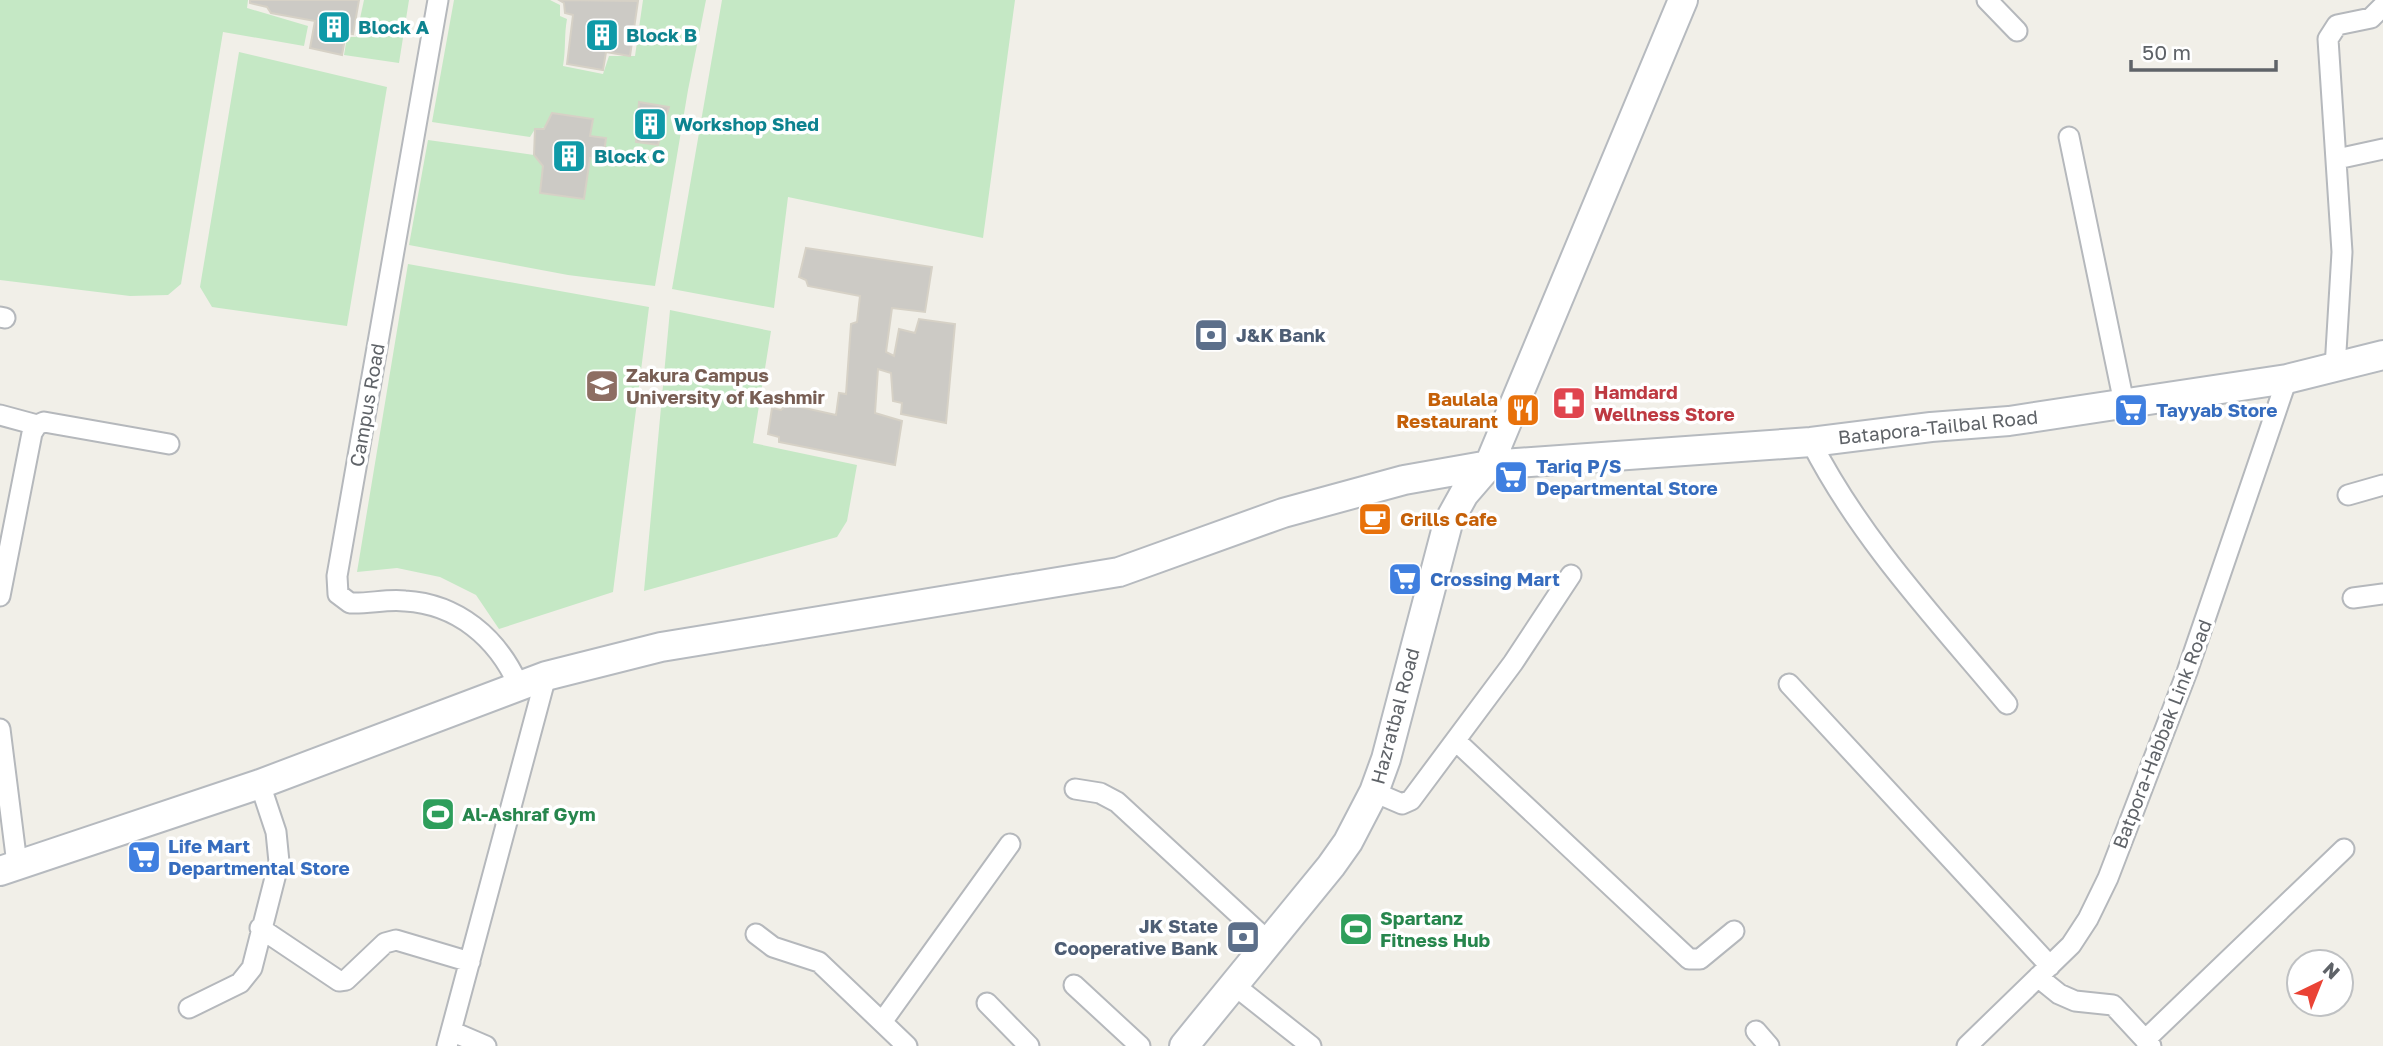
<svg xmlns="http://www.w3.org/2000/svg" width="2383" height="1046" font-family="'Golos Text',sans-serif">
  <style>
    .green { fill: #c5e8c5 }
    .building { fill: #cccac5; stroke: #d6d1c6; stroke-width: 2 }
    .lines { fill: none; stroke-linecap: round; stroke-linejoin: round }
    .street-casing { stroke: #b5b8bc; stroke-width: 23 }
    .secondary-casing { stroke: #b6babf; stroke-width: 32 }
    .street { stroke: #fff; stroke-width: 19 }
    .secondary { stroke: #fff; stroke-width: 28 }
    .labels { text-anchor: middle; stroke-width: 7; stroke-linejoin: round; paint-order: stroke }
    .culture-label { font-size: 19px; font-weight: bold; fill: #0d838f; stroke: #fff; text-anchor: start }
    .service-label { font-size: 19px; font-weight: bold; fill: #4e5e75; stroke: #fff; text-anchor: start }
    .education-label { font-size: 19px; font-weight: bold; fill: #785e54; stroke: #fff; text-anchor: start }
    .health-label { font-size: 19px; font-weight: bold; fill: #be3a42; stroke: #fff; text-anchor: start }
    .food-label { font-size: 19px; font-weight: bold; fill: #c56008; stroke: #fff; text-anchor: end }
    .street-label { font-size: 19px; fill: #5f6368; stroke: #fff }
    .shop-label { font-size: 19px; font-weight: bold; fill: #366cbe; stroke: #fff; text-anchor: start }
    .leisure-label { font-size: 19px; font-weight: bold; fill: #27864d; stroke: #fff; text-anchor: start }
  </style>
  <rect width="100%" height="100%" fill="#f1efe8"/>
  <path class="green" d="M0 0H248L247 8 308 26 304 46 223 32 181 284 168 295 130 296 0 280Z
    M364 0H409L399 63 344 55 347 37H356Z
    M454 0H550L560 5V16L567 19C564 35 566 49 563 66L603 74 609 56H635L643 0H706L688 90 655 286 568 275 409 245 428 140 534 155 543 166 540 193 583 199 590 158 603 159 606 138 590 136 593 120 535 129 530 137 432 122Z
    M722 0H1015L983 238 788 197 774 308 672 289Z
    M239 52 387 87 347 326 212 307 200 287Z
    M408 264 649 307 613 592 499 629 476 595 440 577 397 568 357 572Z
    M670 310 771 331 753 443 857 465 847 521 837 537 644 591Z"/>
  <path class="building" d="M250 0H359L353 34 346 33 342 55 310 48 315 21 271 13 267 7 250 3Z
    M559 0 638 1 630 56 606 52 603 70 567 64 573 15 565 13 564 3Z
    M639 102 669 107 658 145 636 142Z
    M552 113 593 119 590 136 606 138 603 160 590 158 584 199 540 193 543 166 534 155 535 129H544Z
    M806 248 932 267 925 312 892 308 886 352 894 356 899 329 915 333 919 319 955 324 946 423 901 414 902 403 893 401 891 373 878 369 875 413 902 421 895 465 779 442V437L768 434 772 408 781 410 787 404 836 415 839 393 846 394 851 324 857 322 860 296 808 286 806 280 799 277Z"/>
  <g class="lines">
    <g class="street-casing">
      <path id="street" d="M438 0 337 576 338 594 350 603C369 604 386 599 405 601 458 604 497 638 518 684
        M1987 0 2017 31
        M2069 137 2124 403
        M2337 159 2383 149
        M0 317 5 318
        M2335 368 2342 252 2328 39 2337 25 2371 18 2383 6
        M0 415 37 425
        M1811 442C1861 540 1937 620 2007 704
        M2348 495 2383 485
        M0 596 32 433 37 425 44 422 169 444
        M2353 598 2383 594
        M1789 684 2050 966
        M0 729 17 864
        M1456 741 1689 959H1700L1734 931
        M1075 789 1100 793 1117 802 1270 943
        M1374 792 1402 804 1411 800 1513 663 1571 575
        M260 928 339 981 346 980 385 943 396 940 470 962
        M756 934 773 947 819 962 907 1046
        M2038 977 2059 994 2075 1001 2113 1005 2151 1046
        M1074 985 1140 1046
        M1234 985 1311 1046
        M987 1003 1029 1046
        M189 1008 240 983 252 968 279 862 276 832 260 784
        M882 1022 1010 844
        M451 1031 486 1046
        M1756 1031 1769 1046
        M2145 1040 2344 849
        M447 1046 546 676
        M1967 1046 2071 945 2088 919 2108 878 2187 672 2287 379"/>
    </g>
    <g class="secondary-casing">
      <path id="secondary" d="M0 871 260 784 546 676 661 647 1119 572 1283 513 1404 480 1489 465 1811 442 1931 427 2009 421 2287 379 2383 355
        M1184 1046 1331 866 1348 842 1374 792 1386 759 1448 523 1464 494 1489 465 1683 0"/>
    </g>
    <use href="#street" class="street"/>
    <use href="#secondary" class="secondary"/>
  </g>
  <defs>
    <g id="building-square" transform="scale(1.75)"><rect x="-9" y="-9" width="18" height="18" rx="4" fill="#0f9aa8" stroke="#fff"/><path d="M-4-6H4V6H1V3H-1V6H-4ZM-2.5-4.3h1.7v1.8h-1.7ZM.8-4.3h1.7v1.8H.8ZM-2.5-1h1.7V.8h-1.7ZM.8-1h1.7V.8H.8Z" fill="#fff"/></g>
    <g id="bank-square" transform="scale(1.75)"><rect x="-9" y="-9" width="18" height="18" rx="4" fill="#5c6f8a" stroke="#fff"/><path d="M-6-4H6V4H-6ZM0-2.3a2.3 2.3 0 1 0 0 4.6a2.3 2.3 0 1 0 0-4.6Z" fill="#fff"/></g>
    <g id="university-square" transform="scale(1.75)"><rect x="-9" y="-9" width="18" height="18" rx="4" fill="#8d6e63" stroke="#fff"/><path d="M0-5L7-2L0 1L-7-2ZM-4 1L0 2.5L4 1V4Q0 6-4 4Z" fill="#fff"/></g>
    <g id="pharmacy-square" transform="scale(1.75)"><rect x="-9" y="-9" width="18" height="18" rx="4" fill="#e0444e" stroke="#fff"/><path d="M-2-6h4v4h4v4h-4v4h-4v-4h-4v-4h4Z" fill="#fff"/></g>
    <g id="restaurant-square" transform="scale(1.75)"><rect x="-9" y="-9" width="18" height="18" rx="4" fill="#e8710a" stroke="#fff"/><path d="M-5-6h1v4h1v-4h1v4h1v-4h1v5L-1.5 .5V6h-2V.5L-5-1ZM5-6V6H3V1.5H1.5Q1.5-4 5-6Z" fill="#fff"/></g>
    <g id="supermarket-square" transform="scale(1.75)"><rect x="-9" y="-9" width="18" height="18" rx="4" fill="#3f7fe0" stroke="#fff"/><path d="M-6-5.5h2.5l.6 2H6L4.5 2H-2.5L-4.4-4H-6ZM-1.5 3.2a1.3 1.3 0 1 0 .1 0ZM3 3.2a1.3 1.3 0 1 0 .1 0Z" fill="#fff"/></g>
    <g id="cafe-square" transform="scale(1.75)"><rect x="-9" y="-9" width="18" height="18" rx="4" fill="#e8710a" stroke="#fff"/><path d="M-5.5-4.5H6V0H3Q3 3.5 0 3.5H-2.5Q-5.5 3.5-5.5 0ZM3-3.2v2h1.7v-2ZM-6 4.5H4V6H-6Z" fill="#fff"/></g>
    <g id="stadium-square" transform="scale(1.75)"><rect x="-9" y="-9" width="18" height="18" rx="4" fill="#2e9e5b" stroke="#fff"/><path d="M0-5a6.5 5 0 1 0 0 10a6.5 5 0 1 0 0-10ZM-3.5-1.8h7v3.6h-7Z" fill="#fff"/></g>
  </defs>
  <g fill-rule="evenodd">
    <use href="#building-square" x="334" y="27"/>
    <use href="#building-square" x="602" y="35"/>
    <use href="#building-square" x="650" y="124"/>
    <use href="#building-square" x="569" y="156"/>
    <use href="#bank-square" x="1211" y="335"/>
    <use href="#university-square" x="602" y="386"/>
    <use href="#pharmacy-square" x="1569" y="403"/>
    <use href="#restaurant-square" x="1523" y="410"/>
    <use href="#supermarket-square" x="2131" y="410"/>
    <use href="#supermarket-square" x="1511" y="477"/>
    <use href="#cafe-square" x="1375" y="519"/>
    <use href="#supermarket-square" x="1405" y="579"/>
    <use href="#stadium-square" x="438" y="814"/>
    <use href="#supermarket-square" x="144" y="857"/>
    <use href="#stadium-square" x="1356" y="929"/>
    <use href="#bank-square" x="1243" y="937"/>
  </g>
  <g class="labels">
    <g class="culture-label">
      <text x="358" y="34">Block A</text>
      <text x="626" y="42">Block B</text>
      <text x="674" y="131">Workshop Shed</text>
      <text x="594" y="163">Block C</text>
    </g>
    <g class="service-label">
      <text x="1236" y="342">J&amp;K Bank</text>
      <text x="1218" y="933" text-anchor="end">JK State<tspan x="1218" dy="22">Cooperative Bank</tspan></text>
    </g>
    <g class="education-label">
      <text x="626" y="382">Zakura Campus<tspan x="626" dy="22">University of Kashmir</tspan></text>
    </g>
    <g class="health-label">
      <text x="1594" y="399">Hamdard<tspan x="1594" dy="22">Wellness Store</tspan></text>
    </g>
    <g class="food-label">
      <text x="1498" y="406">Baulala<tspan x="1498" dy="22">Restaurant</tspan></text>
      <text x="1400" y="526" text-anchor="start">Grills Cafe</text>
    </g>
    <g class="street-label">
      <text transform="translate(367 405) rotate(-80)" y="7">Campus Road</text>
      <text transform="translate(1938 427) rotate(-6)" y="7">Batapora-Tailbal Road</text>
      <text transform="translate(1395 716) rotate(-75)" y="7">Hazratbal Road</text>
      <text transform="translate(2162 734) rotate(-69)" y="7">Batpora-Habbak Link Road</text>
    </g>
    <g class="shop-label">
      <text x="2156" y="417">Tayyab Store</text>
      <text x="1536" y="473">Tariq P/S<tspan x="1536" dy="22">Departmental Store</tspan></text>
      <text x="1430" y="586">Crossing Mart</text>
      <text x="168" y="853">Life Mart<tspan x="168" dy="22">Departmental Store</tspan></text>
    </g>
    <g class="leisure-label">
      <text x="462" y="821">Al-Ashraf Gym</text>
      <text x="1380" y="925">Spartanz<tspan x="1380" dy="22">Fitness Hub</tspan></text>
    </g>
  </g>
  <g transform="translate(2320 983) rotate(43)"><circle r="33" fill="#ffffff" stroke="#bfc1c3" stroke-width="2"/>
  <path d="M0-5L12 26L0 18L-12 26Z" fill="#ea4335"/>
  <text y="-10" font-size="19" font-weight="bold" text-anchor="middle" fill="#5f6368">N</text>
  </g>
  <path d="M2131 60v10h145v-10" fill="none" stroke="#5f6368" stroke-width="3.5"/>
  <text x="2142" y="60" font-size="21" fill="#5f6368" stroke="#ffffff" stroke-width="5" paint-order="stroke">50 m</text>
</svg>
